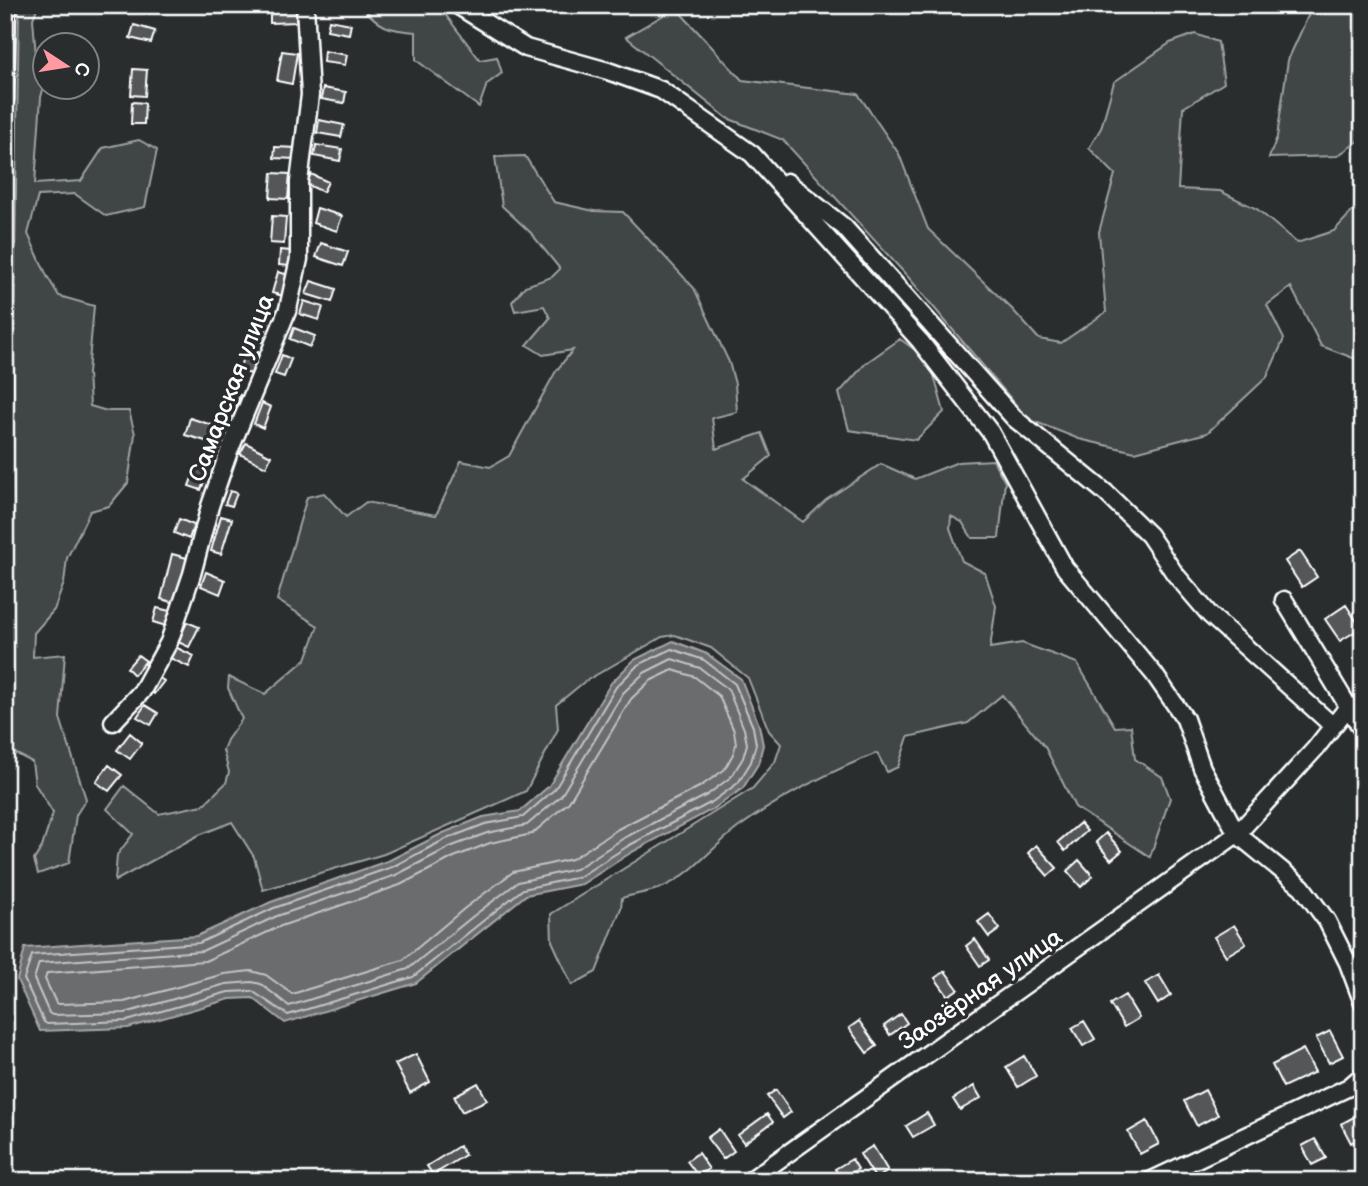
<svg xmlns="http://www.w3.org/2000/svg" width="1368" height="1186" font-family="'Balsamiq Sans',sans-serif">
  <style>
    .green { fill: #414445; stroke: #a0a2a2; stroke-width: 2 }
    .water { fill: #6a6c6d; stroke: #a6a7a7; stroke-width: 2 }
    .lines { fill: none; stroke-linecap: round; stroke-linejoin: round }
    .shore { stroke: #c3c4c5; stroke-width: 2 }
    .building { fill: #555758; stroke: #fff; stroke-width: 2 }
    .minor-casing { stroke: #fff; stroke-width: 21 }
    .minor { stroke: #2a2d2e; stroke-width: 16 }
    .labels { text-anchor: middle; stroke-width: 7; stroke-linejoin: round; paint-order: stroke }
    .street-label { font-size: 24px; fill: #fff; stroke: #2a2d2e }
  </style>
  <rect width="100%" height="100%" fill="#2a2d2e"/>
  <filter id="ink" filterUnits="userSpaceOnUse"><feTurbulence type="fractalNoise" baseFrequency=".0143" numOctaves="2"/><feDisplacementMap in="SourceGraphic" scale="14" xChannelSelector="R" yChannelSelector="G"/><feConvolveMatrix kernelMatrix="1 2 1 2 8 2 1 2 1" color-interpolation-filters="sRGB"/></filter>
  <g filter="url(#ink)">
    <path class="green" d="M19 5H38L33 19 37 68 45 69V83L41 97 35 184 81 181 103 148 139 140 157 150 145 207 106 216 75 194 38 196 28 234 47 276 59 296 94 306 88 373 90 406 107 411H129L135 434 128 483 109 506 90 511 67 558 64 583 54 610 34 633 33 657 65 654 60 718 86 799 76 815 69 863 38 874 34 860 42 847 53 813 35 784 32 762 7 749Z
      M361 5H438L480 60 497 57 502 73 487 84 479 107 416 60V32C388 30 379 27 361 5Z
      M1313 5H1363V138L1337 156 1269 158 1277 137 1288 60Z
      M676 8 742 80 858 94 899 154 928 229 1012 309 1039 339 1061 343 1106 312 1099 232 1115 174 1089 148 1101 128 1114 82 1170 43 1195 34 1218 42 1224 83 1183 108 1178 189 1220 191 1257 209 1297 243 1334 231 1363 200V351L1356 359 1321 346 1291 287 1267 305 1284 339 1267 377 1207 433 1135 452 1079 439 1028 419 909 278 783 140 727 118 626 37Z
      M525 156 554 202 594 211 623 212 694 288 729 362 735 384 737 412 712 418 716 449 762 433 771 456 743 479 803 522 826 500 881 464 915 479 958 462 993 460 1005 482 999 538H972L962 522 951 516 950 528 962 561 985 573 996 606 990 648 1022 643 1077 663 1115 727 1131 726 1135 759 1162 777 1170 798 1150 857 1075 807 1045 747 1002 695 968 723 908 737 898 767 887 772 877 753C829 772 782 796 739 827 714 845 693 874 663 887 651 892 635 894 622 898L621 908 596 972 572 985 552 941 551 914 753 788 775 762 781 744 769 731 748 678 711 648 675 635 662 637 584 682 556 705 558 729 526 791 384 854 263 890 254 857 232 822 199 835 115 881 117 855 133 834 107 809 124 786 159 814 203 805 226 783 229 772 223 750 227 740 242 719 228 688 229 677 265 694 306 659 318 626 277 600 307 497 324 493 346 517 366 502 436 515 461 461 490 467 509 456 556 371 573 350 543 355 527 345 550 318 544 306 515 311 512 302 525 286 552 277 560 269 531 233 502 206 495 157Z
      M900 339 930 361 944 412 916 440 849 430 839 393 866 363Z"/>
    <path class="water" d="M673 641 707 654 741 679 759 725 763 745 758 764 743 788 715 808 632 852 582 884 526 895 416 983 285 1023 253 998 230 999 128 1028 40 1031 17 980 25 948 197 936 271 902 390 860 443 833 483 817 520 811 549 786 611 683 634 660Z"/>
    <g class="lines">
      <path class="shore" d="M672 649 704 660 735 684 753 727 756 744 751 762 738 783 712 802 628 846 579 877 523 889 413 977 288 1015 252 991 228 992 127 1021 47 1024 44 1022 24 979 32 955 199 943 274 908 392 867 446 839 485 824 523 817 555 789 616 687 638 665Z
        M672 659 700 668 728 689 744 729 747 744 743 758 731 777 707 795 624 838 576 869 518 882 472 917 408 969 289 1006 261 984 252 982 226 984 125 1013 52 1015 49 1013 34 979 39 963 202 951 277 916 396 875 450 847 487 833 527 825 561 796 623 693 644 673Z
        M673 670 695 677 719 696 734 731 736 744 733 754 724 770 701 786 618 829 572 859 513 872 465 908 403 960 292 994 266 975 251 971 224 974 124 1002 59 1004 56 1003 45 979 47 973 205 961 281 926 400 885 454 857 490 843 532 834 569 802 631 699 650 681Z"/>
    </g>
    <path class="building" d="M270 11H296V22L270 23Z
      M329 20 351 24 349 34 327 30Z
      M134 25 155 31 151 43 130 38Z
      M282 51 297 53 292 84 277 81Z
      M324 51 347 55 345 65 323 62Z
      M133 69 147 70 145 96 131 95Z
      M323 88 346 92 344 103 321 99Z
      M132 102 145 103 144 124H131Z
      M319 120 344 125 341 137 317 133Z
      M316 145 342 149 340 161 314 156Z
      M275 147 297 148 296 159 274 158Z
      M272 173 290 174 288 199 270 198Z
      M311 174 328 182 323 192 306 184Z
      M317 208 342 216 337 231 313 223Z
      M272 216 286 217 284 244 270 243Z
      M321 243 348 252 343 266 316 257Z
      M280 250 291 251 290 266 279 265Z
      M278 272 289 275 283 296 272 293Z
      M311 281 336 289 332 302 306 294Z
      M304 301 323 307 319 320 300 314Z
      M257 317 269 320 262 342 250 338Z
      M294 328 315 336 310 347 290 339Z
      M246 348 258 352 251 374 239 370Z
      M282 355 291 359 284 377 275 374Z
      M228 390 240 395 234 413 222 409Z
      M262 403 271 407 263 428 254 424Z
      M190 418 221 428 216 444 185 435Z
      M246 443 271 456 266 467 240 454Z
      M196 467 208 471 201 490 189 486Z
      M230 491 237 493 232 506 225 504Z
      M221 516 232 519 221 554 211 551Z
      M179 519 194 525 189 539 174 533Z
      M1300 551 1317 577 1302 587 1285 561Z
      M172 554 187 558 176 603 161 599Z
      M206 572 225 580 220 594 201 586Z
      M1346 605 1361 628 1340 641 1325 619Z
      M157 608 170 611 166 626 153 622Z
      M187 622 199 627 189 647 178 642Z
      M175 647 194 656 189 667 170 658Z
      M138 655 146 661 134 675 127 668Z
      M158 677 164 681 154 694 148 690Z
      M145 705 158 713 151 725 137 717Z
      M130 733 142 743 130 759 117 750Z
      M109 765 122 775 109 791 96 782Z
      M1080 823 1087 831 1065 851 1058 842Z
      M1106 833 1122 851 1111 860 1096 842Z
      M1036 845 1057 868 1048 876 1028 853Z
      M1079 860 1093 876 1081 887 1067 871Z
      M989 914 1000 929 989 937 978 922Z
      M1234 925 1246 944 1226 956 1214 937Z
      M975 939 989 960 980 966 966 946Z
      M945 971 958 989 948 996 935 978Z
      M1159 975 1171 995 1158 1004 1145 983Z
      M1125 995 1139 1018 1124 1027 1110 1004Z
      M901 1014 907 1023 890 1035 884 1026Z
      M859 1021 877 1046 867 1053 849 1028Z
      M1084 1021 1095 1039 1083 1046 1072 1028Z
      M1330 1031 1343 1056 1329 1063 1316 1038Z
      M1303 1049 1315 1072 1283 1087 1272 1065Z
      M416 1054 430 1082 410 1093 395 1064Z
      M1024 1056 1036 1076 1018 1087 1006 1067Z
      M478 1083 487 1100 462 1112 454 1096Z
      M974 1086 981 1098 960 1110 953 1099Z
      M776 1090 791 1112 783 1118 767 1096Z
      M1205 1090 1218 1115 1197 1126 1184 1101Z
      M927 1113 934 1125 913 1137 906 1126Z
      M1361 1113 1363 1137 1351 1143 1341 1124Z
      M767 1114 773 1122 744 1143 738 1135Z
      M1147 1121 1159 1144 1140 1154 1128 1132Z
      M719 1129 734 1151 723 1159 707 1138Z
      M1315 1139 1326 1158 1312 1165 1302 1146Z
      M459 1146 465 1155 433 1175 427 1166Z
      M873 1146 888 1171 876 1179 860 1154Z
      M698 1153 709 1169 698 1176 687 1161Z
      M852 1159 858 1169 841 1179 835 1169Z
      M1247 1171 1252 1181H1228Z"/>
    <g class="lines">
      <g class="minor-casing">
        <path id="minor" d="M457 5 526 48 608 71 661 90 752 154 920 341 991 433 1065 568 1154 674 1185 719 1202 768 1237 834 1302 887 1327 921 1348 963 1363 1003
          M5 100 7 5
          M787 182 844 227 1014 418 1106 493 1149 535 1175 574 1210 615 1333 726
          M1284 600 1363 731
          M113 722 142 691 169 642 192 574 210 506 228 454 288 309 299 259V182L310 95 305 5
          M749 1181 1237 834 1315 749 1348 707
          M1150 1181 1349 1087 1363 1075"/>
      </g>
      <use href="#minor" class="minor"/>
    </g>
  </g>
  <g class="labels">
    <g class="street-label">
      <text transform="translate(231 388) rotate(-69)" y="8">Самарская улица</text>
      <text transform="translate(980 989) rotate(-35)" y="8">Заозёрная улица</text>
    </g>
  </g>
  <rect width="1368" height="1186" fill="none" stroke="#2a2d2e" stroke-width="28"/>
  <rect x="14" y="14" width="1340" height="1158" fill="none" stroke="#fff" stroke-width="2.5" filter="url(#ink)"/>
  <g transform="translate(66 66) rotate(102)"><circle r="33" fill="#2a2d2e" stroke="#7f8182" stroke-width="2"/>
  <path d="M0-5L12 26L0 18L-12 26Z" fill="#ff9aa2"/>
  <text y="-10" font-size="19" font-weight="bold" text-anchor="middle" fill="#ffffff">С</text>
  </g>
</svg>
